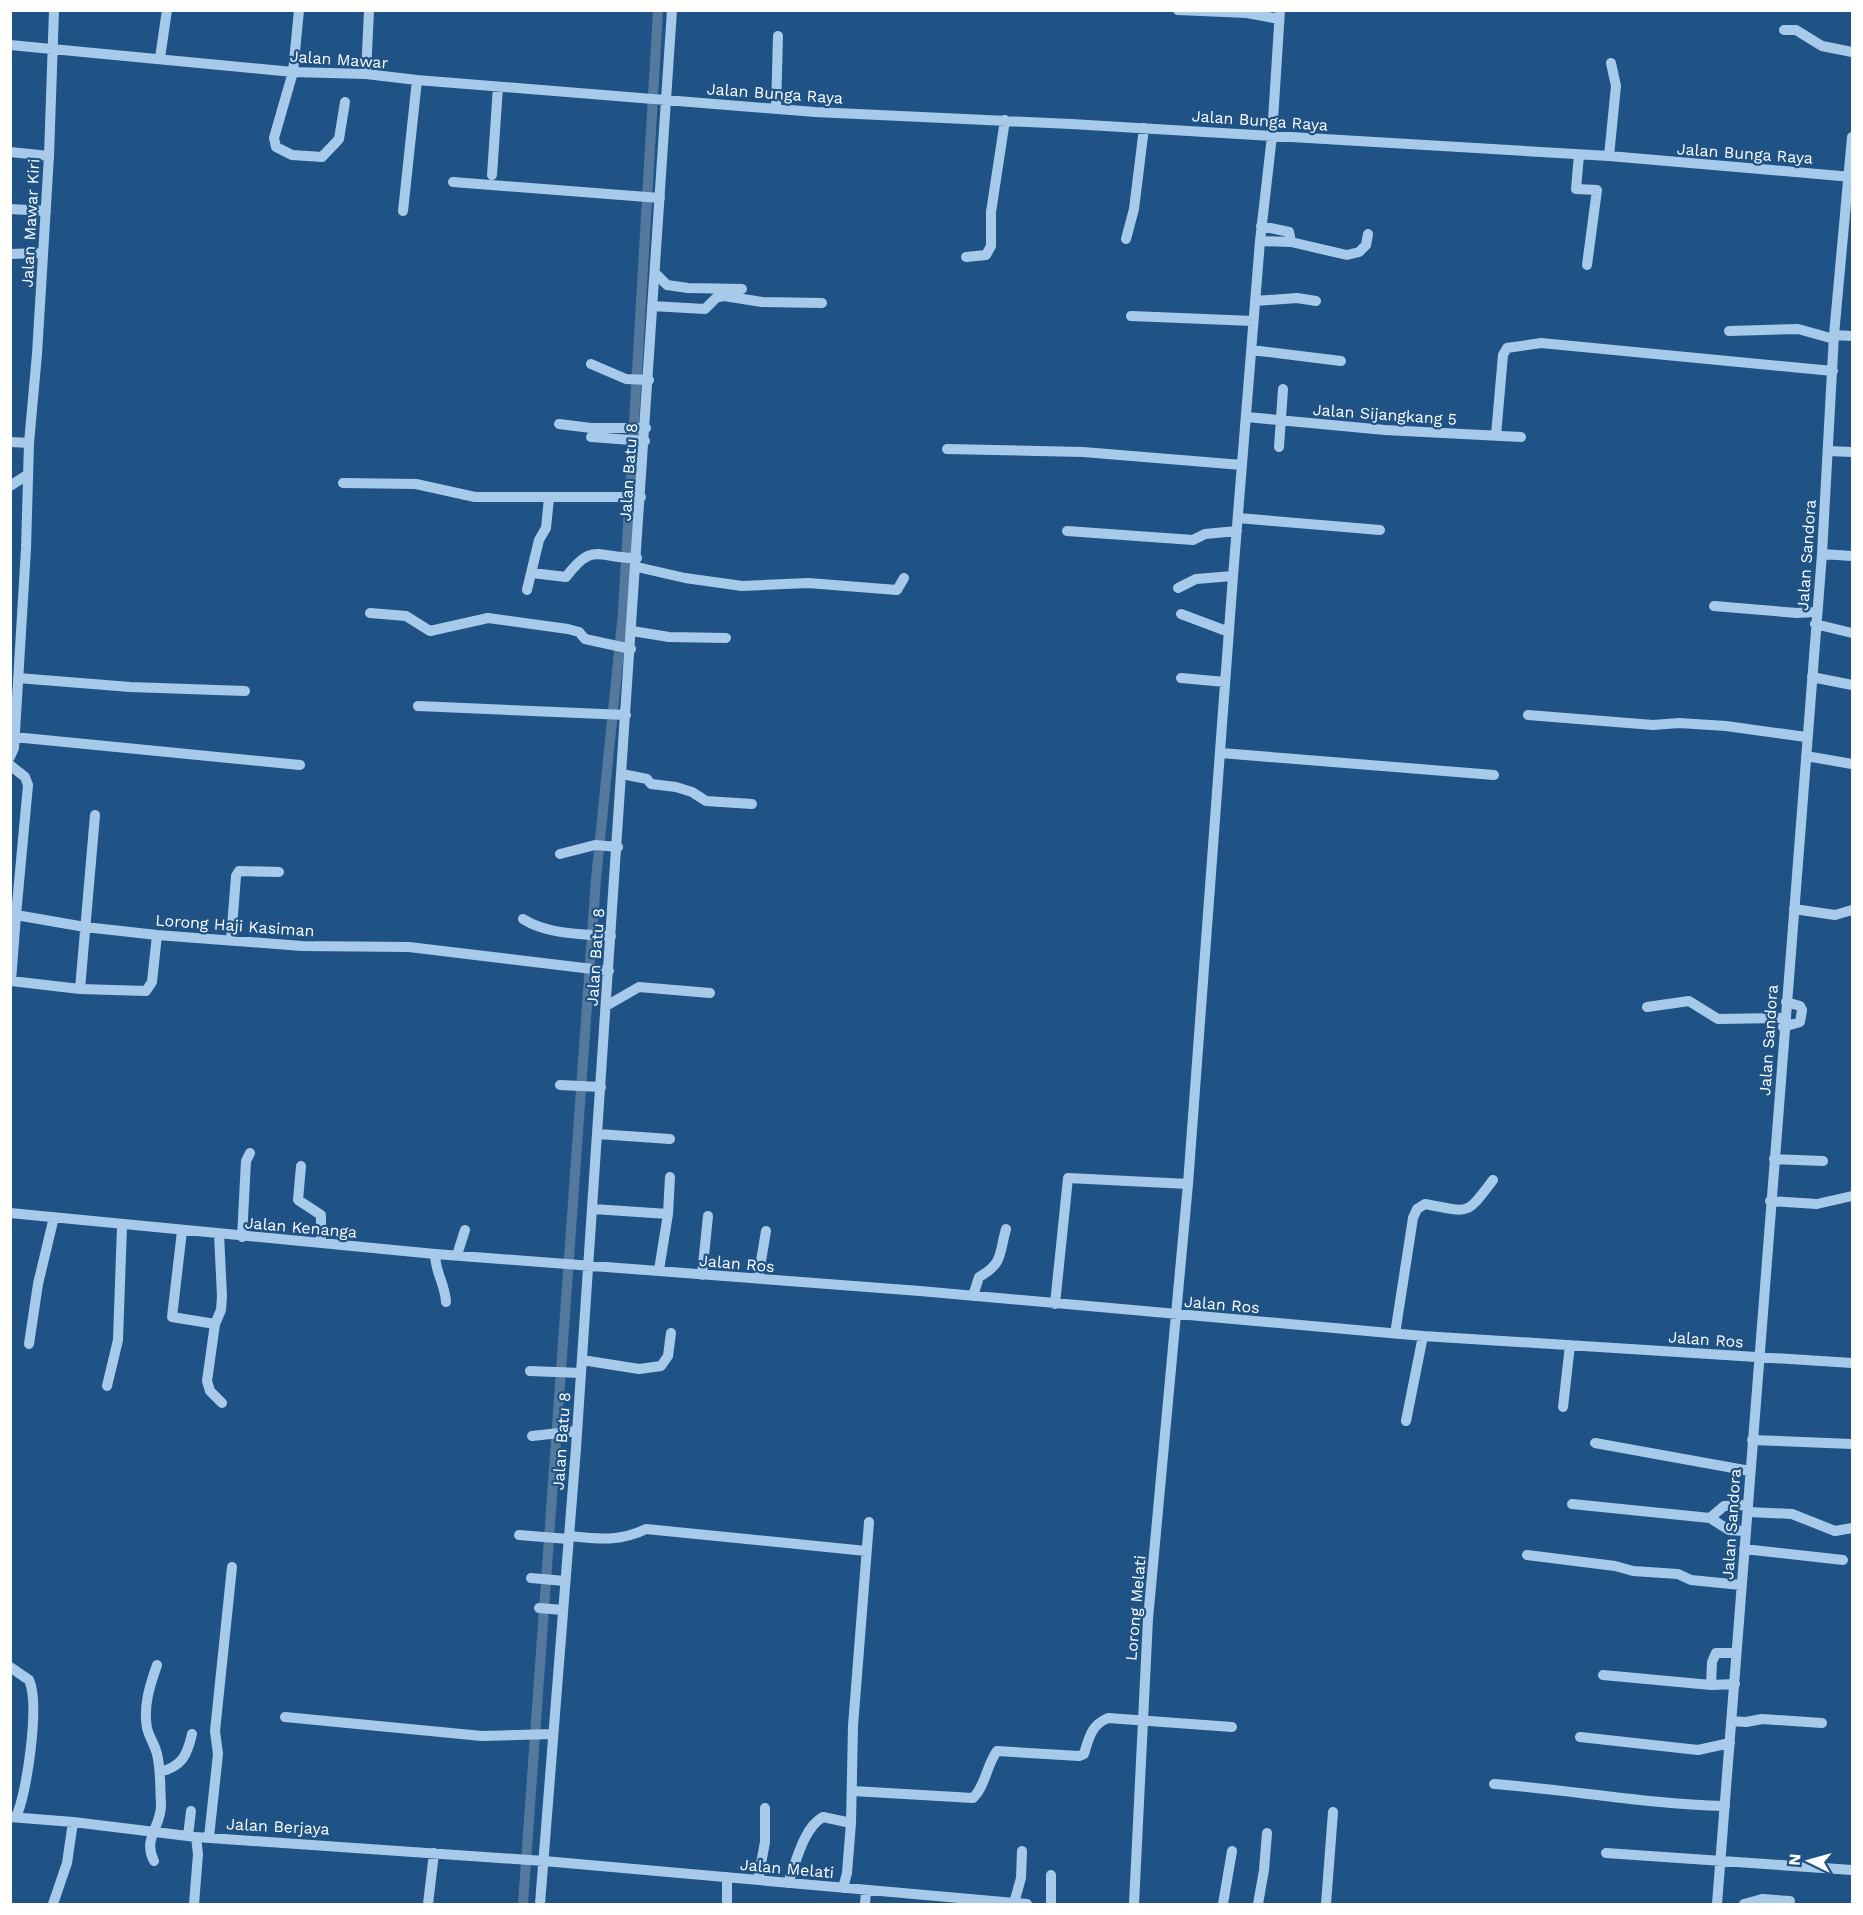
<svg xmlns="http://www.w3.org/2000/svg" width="1863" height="1915" font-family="'Work Sans',sans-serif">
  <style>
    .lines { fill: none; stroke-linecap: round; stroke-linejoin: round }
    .canal { stroke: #55799d; stroke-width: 10 }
    .minor { stroke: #a8caea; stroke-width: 10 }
    .labels { text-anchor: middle; stroke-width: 4.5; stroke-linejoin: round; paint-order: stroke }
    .street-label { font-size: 16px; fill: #fff; stroke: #205385 }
  </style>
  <rect width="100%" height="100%" fill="#205385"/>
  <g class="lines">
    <path class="canal" d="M523 1904 596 879 623 612 658 10"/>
    <path class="minor" d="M299 10 293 72 274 138 276 147 292 155 322 157 339 139 345 102
      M1178 10 1247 13 1279 19
      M1784 30H1796L1822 46 1852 52
      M10 45 293 72 366 74 417 80 815 112 1071 124 1609 156 1852 177
      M160 58 167 10
      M366 74 369 10
      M776 109 778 36
      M10 152 49 156
      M1579 155 1576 189 1597 190 1587 265
      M1609 156 1616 86 1611 63
      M492 175 498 87
      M453 182 660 198
      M10 209 46 211
      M403 211 417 80
      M1261 226 1289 232 1291 242
      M1126 239 1134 209 1144 128
      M1260 241 1291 242 1347 255 1359 252 1366 245 1368 234
      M10 254 43 253
      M966 257 986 255 991 246V212L1005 120
      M656 274 667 285 688 288 742 289
      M1255 301 1297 298 1316 301
      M652 306 705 309 716 298 724 296 762 302 822 303
      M1131 316 1253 321
      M1729 331 1798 329 1834 339
      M1834 335 1852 336
      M1251 350 1341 361
      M591 364 626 379 649 380
      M1247 417 1385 430 1521 437
      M559 424 591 428H646
      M1496 435 1503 355 1507 348 1541 343 1833 371
      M591 437 645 441
      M10 442 29 443
      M1279 447 1283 389
      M947 449 1083 452 1242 465
      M1828 451 1852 452
      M343 483 416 484 475 497H641
      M10 486 27 475
      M1238 518 1380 530
      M1067 531 1193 540 1205 534 1237 531
      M1822 554 1852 556
      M637 567 685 578 742 586 808 583 897 590 904 578
      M532 573 566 577C594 540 598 559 637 558
      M1178 588 1196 579 1233 576
      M527 590 539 540 546 528 549 498
      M1714 606 1797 613 1816 612
      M370 613 406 616 430 631 488 618 568 629 579 632 585 639 631 649
      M1181 614 1229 632
      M1815 624 1852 633
      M632 631 669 637 726 638
      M1812 677 1852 685
      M18 678 130 687 245 691
      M1181 678 1225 682
      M418 706 626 715
      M1528 715 1653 725 1679 723 1726 726 1806 737
      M14 737 300 765
      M1221 753 1494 775
      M1806 756 1852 764
      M10 757 14 748 26 549 29 443 37 354 49 156 54 10
      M10 765 25 777 28 785 16 915 85 927 157 935 302 946 409 947 609 971
      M622 774 647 779 651 784 676 787 692 792 706 801 752 804
      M560 854 595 845 618 847
      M1794 909 1835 915 1852 910
      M16 915 11 981 80 989 146 991 152 982 157 935
      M523 919C548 935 583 934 611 936
      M231 940 236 876 239 871 279 872
      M80 989 95 815
      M606 1006 639 987 710 993
      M1647 1007 1689 1001 1718 1019 1784 1018
      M1783 1027 1800 1022 1802 1010 1800 1006 1786 1002
      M560 1085 601 1087
      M598 1134 670 1139
      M1774 1159 1823 1161
      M301 1166 298 1200 321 1215V1242
      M1770 1201 1817 1204 1852 1196
      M593 1209 668 1214
      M10 1213 435 1254 920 1291 1423 1336 1852 1363
      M182 1231 172 1317 215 1324 221 1310 222 1296 219 1234
      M242 1237 246 1161 250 1153
      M435 1254C435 1272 445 1284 446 1302
      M457 1255 465 1230
      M659 1270 668 1214 670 1177
      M702 1275 708 1216
      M758 1279 766 1231
      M973 1296 979 1277C1004 1263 999 1253 1006 1229
      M1055 1304 1068 1178 1188 1184
      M215 1324 207 1381 210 1391 222 1403
      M1395 1334 1413 1218 1417 1209 1425 1204C1470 1212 1465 1217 1493 1180
      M29 1344 38 1284 54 1217
      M582 1360 639 1369 661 1366 668 1356 671 1333
      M530 1371 581 1373
      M107 1386 118 1340 122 1226
      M1563 1407 1570 1345
      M1406 1421 1423 1336
      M532 1436 577 1431
      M1752 1440 1852 1444
      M1595 1443 1750 1471
      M1572 1504 1710 1518 1729 1530 1744 1531
      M1748 1512 1792 1514 1835 1531 1852 1528
      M1710 1518 1724 1506 1747 1505
      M519 1535 568 1539
      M569 1536C597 1539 620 1542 646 1529L866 1551
      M1744 1549 1843 1560
      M1527 1555 1615 1566 1633 1571 1678 1574 1691 1580 1741 1585
      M531 1578 565 1581
      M539 1608 563 1610
      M10 1667 29 1680C40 1703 27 1794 16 1817
      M1603 1675 1711 1685
      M1735 1684 1711 1685 1712 1662 1716 1653H1736
      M285 1717 482 1736 553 1734
      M1731 1721 1746 1722 1762 1719 1822 1723
      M1580 1737 1698 1750 1730 1743
      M160 1772C182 1766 187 1756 192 1734
      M1494 1784C1571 1790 1647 1804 1725 1806
      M853 1791 973 1798C985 1787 987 1764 997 1751L1079 1756 1084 1754C1089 1738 1091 1725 1108 1718L1232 1727
      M10 1817 73 1822 196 1837 544 1861 1027 1904
      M188 1836 191 1811
      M209 1837 218 1754 215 1731 232 1567
      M1606 1853 1852 1870
      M154 1861C142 1838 162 1826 161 1804 160 1788 161 1770 157 1754 155 1745 149 1737 147 1728 143 1706 150 1685 157 1665
      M1051 1875V1904
      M758 1880 765 1842V1808
      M788 1883C796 1863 803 1828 823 1817L851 1823 853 1726 869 1522
      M843 1888 847 1873 851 1823
      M1014 1903 1021 1878 1022 1851
      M53 1904 67 1863 73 1822
      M194 1904 198 1854 196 1837
      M428 1904 434 1853
      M540 1904 576 1448 672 10
      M727 1904V1877
      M865 1904 866 1891
      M1134 1904 1148 1619 1188 1184 1233 576 1260 241 1272 136 1280 10
      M1223 1904 1232 1851
      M1258 1904 1264 1870 1267 1833
      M1326 1904 1333 1812
      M1717 1904 1822 554 1834 335 1852 137
      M1744 1904 1762 1899 1790 1901"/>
  </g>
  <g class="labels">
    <g class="street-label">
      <text transform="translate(339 59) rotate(4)" y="6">Jalan Mawar</text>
      <text transform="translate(775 93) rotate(4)" y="6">Jalan Bunga Raya</text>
      <text transform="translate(1260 120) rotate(4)" y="6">Jalan Bunga Raya</text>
      <text transform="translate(1745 153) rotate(4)" y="6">Jalan Bunga Raya</text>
      <text transform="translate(30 223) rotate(-87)" y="6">Jalan Mawar Kiri</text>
      <text transform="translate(1385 414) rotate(4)" y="6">Jalan Sijangkang 5</text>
      <text transform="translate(628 472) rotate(-86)" y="6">Jalan Batu 8</text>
      <text transform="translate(1806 555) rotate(-86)" y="6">Jalan Sandora</text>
      <text transform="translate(235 925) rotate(4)" y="6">Lorong Haji Kasiman</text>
      <text transform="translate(595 957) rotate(-86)" y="6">Jalan Batu 8</text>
      <text transform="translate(1768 1040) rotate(-86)" y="6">Jalan Sandora</text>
      <text transform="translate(301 1227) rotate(5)" y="6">Jalan Kenanga</text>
      <text transform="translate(737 1263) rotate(5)" y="6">Jalan Ros</text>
      <text transform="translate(1222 1304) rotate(5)" y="6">Jalan Ros</text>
      <text transform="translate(1706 1339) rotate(4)" y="6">Jalan Ros</text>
      <text transform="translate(561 1441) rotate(-86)" y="6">Jalan Batu 8</text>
      <text transform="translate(1731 1524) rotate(-86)" y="6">Jalan Sandora</text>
      <text transform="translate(1135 1608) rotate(-85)" y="6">Lorong Melati</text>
      <text transform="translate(278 1826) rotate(3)" y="6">Jalan Berjaya</text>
      <text transform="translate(787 1868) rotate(5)" y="6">Jalan Melati</text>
    </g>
  </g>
  <rect width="1863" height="1915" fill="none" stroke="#ffffff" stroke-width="24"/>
  <g transform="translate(1809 1861) rotate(275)" stroke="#205385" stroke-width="4.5" paint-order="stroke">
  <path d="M0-4.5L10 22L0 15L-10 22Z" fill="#ffffff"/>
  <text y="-9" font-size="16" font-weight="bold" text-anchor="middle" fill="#ffffff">N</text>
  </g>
</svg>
